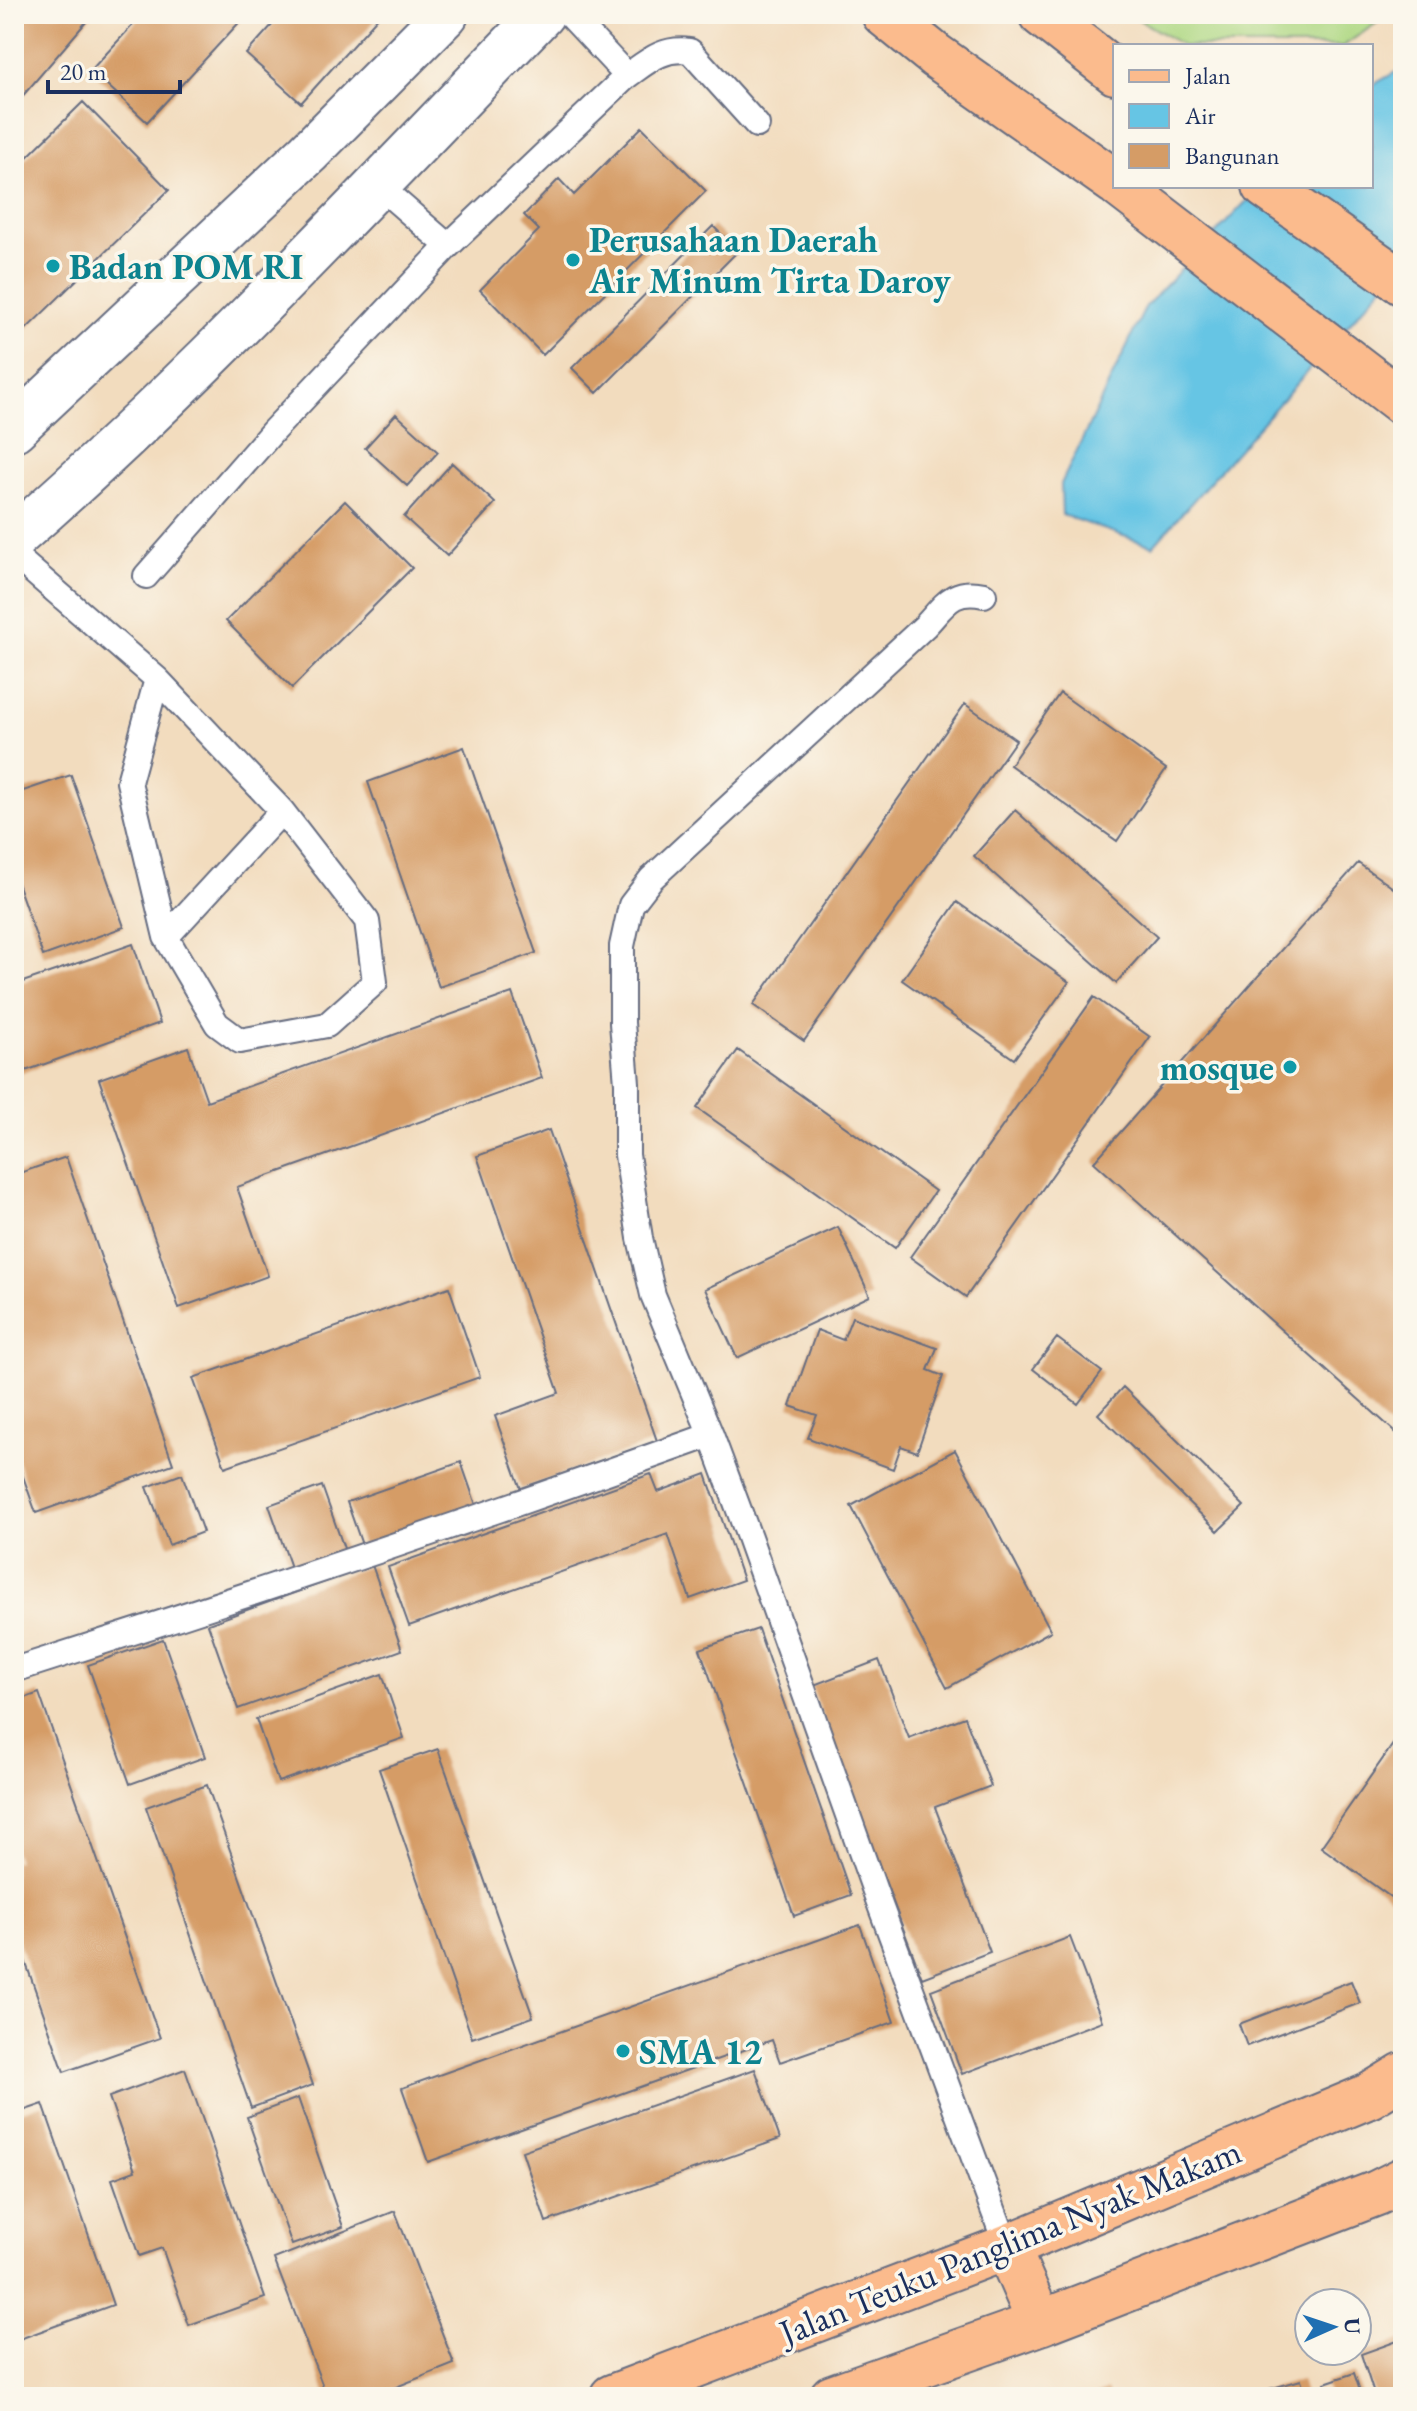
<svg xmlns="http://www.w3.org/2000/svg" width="1417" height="2411" font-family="'EB Garamond',serif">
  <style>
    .green { fill: #afd883; stroke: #658470; stroke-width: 2 }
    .water { fill: #66c5e4; stroke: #407aa1; stroke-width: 2 }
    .building { fill: #d59c66 }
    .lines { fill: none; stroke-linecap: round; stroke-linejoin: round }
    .service-casing { stroke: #666c80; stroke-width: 28 }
    .tertiary-casing { stroke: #666c80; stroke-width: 48 }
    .primary-casing { stroke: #666c80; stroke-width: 48 }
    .trunk-casing { stroke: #666c80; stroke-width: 48 }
    .service { stroke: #fff; stroke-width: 24 }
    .tertiary { stroke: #fff; stroke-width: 44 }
    .primary { stroke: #fbbb8d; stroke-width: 44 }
    .trunk { stroke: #fbbb8d; stroke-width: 44 }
    .culture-dot { fill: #0f9aa8; stroke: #fbf7ec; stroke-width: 3 }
    .labels { text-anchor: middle; stroke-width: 7; stroke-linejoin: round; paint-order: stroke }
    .culture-label { font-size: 36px; font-weight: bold; fill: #0d838f; stroke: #fbf7ec; text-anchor: start }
    .street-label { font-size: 36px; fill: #1b2f5e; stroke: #fbf7ec }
  </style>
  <rect width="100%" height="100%" fill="#fbf7ec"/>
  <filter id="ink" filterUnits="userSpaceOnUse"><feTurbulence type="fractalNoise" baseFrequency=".0125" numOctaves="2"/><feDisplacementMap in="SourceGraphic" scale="16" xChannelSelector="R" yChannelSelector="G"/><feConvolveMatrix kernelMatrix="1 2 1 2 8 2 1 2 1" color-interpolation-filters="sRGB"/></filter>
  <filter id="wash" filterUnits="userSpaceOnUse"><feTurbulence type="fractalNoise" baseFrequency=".006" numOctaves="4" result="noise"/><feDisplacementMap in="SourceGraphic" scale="32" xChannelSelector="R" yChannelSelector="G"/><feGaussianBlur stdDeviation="1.8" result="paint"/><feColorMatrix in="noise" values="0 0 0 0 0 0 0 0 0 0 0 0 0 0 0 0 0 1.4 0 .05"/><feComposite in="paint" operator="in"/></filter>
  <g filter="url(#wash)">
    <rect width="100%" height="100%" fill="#f2dcbe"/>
    <path class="green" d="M1129 14H1390L1343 46H1184Z"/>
    <path class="water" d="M1403 68V263L1153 546 1062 515 1061 484 1146 306 1261 186H1371V86Z"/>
    <g id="blocks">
      <path class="building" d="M14 14H93L14 106Z
        M143 14H247L147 122 91 70Z
        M282 14H381L301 103 246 54Z
        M83 102 169 190 14 341V170Z
        M642 127 706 191 543 355 480 290 539 230 524 215 559 179 574 195Z
        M713 226 738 251 597 393 572 368Z
        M396 414 438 452 407 486 365 448Z
        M452 463 495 503 447 556 404 517Z
        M345 501 412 568 292 688 226 621Z
        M1060 693 1166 769 1117 841 1010 765Z
        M965 704 1016 740 804 1041 753 1005Z
        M464 747 536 953 439 987 368 782Z
        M71 775 124 927 43 956 14 874V794Z
        M1015 810 1157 937 1116 983 974 856Z
        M1358 863 1403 895V1439L1094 1162Z
        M957 902 1069 982 1014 1059 902 980Z
        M133 944 160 1023 14 1075V985Z
        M512 993 542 1078 237 1187 268 1276 179 1308 99 1079 188 1047 207 1101Z
        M1094 997 1150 1037 966 1297 910 1257Z
        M738 1050 935 1191 895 1248 697 1108Z
        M549 1130 657 1441 521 1489 495 1416 559 1393 477 1156Z
        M66 1157 173 1464 36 1513 14 1451V1175Z
        M838 1227 870 1296 737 1358 705 1289Z
        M449 1287 480 1377 225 1467 193 1378Z
        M852 1317 937 1348 928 1370 943 1376 917 1452 901 1446 893 1469 808 1438 817 1415 790 1406 817 1330 843 1340Z
        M1057 1338 1102 1372 1078 1404 1033 1369Z
        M1123 1387 1244 1506 1218 1531 1098 1414Z
        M955 1450 1051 1631 947 1688 851 1506Z
        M461 1462 476 1505 362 1545 347 1502Z
        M182 1474 203 1532 169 1545 147 1487Z
        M651 1474 658 1492 706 1474 743 1580 690 1599 668 1534 409 1626 388 1567Z
        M322 1486 347 1557 294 1576 269 1505Z
        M372 1565 402 1650 238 1709 208 1624Z
        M758 1629 851 1895 794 1916 700 1649Z
        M163 1639 205 1757 130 1784 88 1665Z
        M879 1660 909 1738 965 1717 991 1786 935 1807 990 1952 922 1978 811 1686Z
        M382 1674 404 1738 278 1782 256 1719Z
        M39 1693 160 2038 64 2072 14 1929V1862L18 1861 14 1849V1702Z
        M1403 1730V1906L1321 1847Z
        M438 1749 533 2017 472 2038 379 1769Z
        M207 1785 313 2085 251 2108 146 1807Z
        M860 1925 894 2022 780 2062 772 2040 428 2162 402 2088Z
        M1070 1937 1102 2021 962 2074 931 1990Z
        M1351 1981 1360 2003 1247 2046 1239 2024Z
        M185 2069 265 2298 189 2325 162 2248 139 2256 112 2179 135 2171 109 2097Z
        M755 2069 780 2139 546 2222 522 2151Z
        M298 2098 343 2227 292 2245 247 2117Z
        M43 2104 113 2305 14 2341V2114Z
        M395 2211 454 2364 371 2397H327L274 2259Z
        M1403 2339V2397H1375L1361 2354Z
        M1354 2373 1362 2397H1329L1325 2383Z
        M1301 2380 1306 2397H1245L1244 2396Z
        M1107 2390 1110 2397H1091Z"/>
    </g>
  </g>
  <g filter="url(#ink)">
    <use href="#blocks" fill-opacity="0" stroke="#666c80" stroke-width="2"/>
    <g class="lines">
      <g class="service-casing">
        <path id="service" d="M569 14 627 76
          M378 185 448 246
          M14 555 157 679 282 811 367 921 375 982 327 1025 240 1041 217 1024 166 937 129 782 157 679
          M146 576 273 431 448 246 627 76C648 61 663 47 690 51L757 125
          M984 595C952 588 945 605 925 626L651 879 631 905 622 946V1023L627 1083V1155L640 1238 653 1295 711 1435 749 1537 881 1908 1007 2247
          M166 937 282 811
          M14 1670C248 1596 480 1518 711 1435"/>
      </g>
      <g class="tertiary-casing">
        <path id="tertiary" d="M14 429 308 153 446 14
          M14 538C201 375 370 192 542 14"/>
      </g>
      <g class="primary-casing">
        <path id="primary" d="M1007 2247 1040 2323
          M612 2397 1007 2247 1369 2096 1403 2075
          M832 2397 1040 2323 1377 2193 1403 2180"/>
      </g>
      <g class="trunk-casing">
        <path id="trunk" d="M884 14 936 56 1115 182
          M1041 14 1115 72
          M1120 186 1403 403
          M1265 186 1403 283"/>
      </g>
      <use href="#service" class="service"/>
      <use href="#tertiary" class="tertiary"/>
      <use href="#primary" class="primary"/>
      <use href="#trunk" class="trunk"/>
    </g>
  </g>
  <g class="culture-dot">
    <circle cx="573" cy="260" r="8"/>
    <circle cx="53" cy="266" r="8"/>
    <circle cx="1290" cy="1067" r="8"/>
    <circle cx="623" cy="2051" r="8"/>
  </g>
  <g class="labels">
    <g class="culture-label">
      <text x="589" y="252">Perusahaan Daerah<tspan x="589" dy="41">Air Minum Tirta Daroy</tspan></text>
      <text x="69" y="279">Badan POM RI</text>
      <text x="1274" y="1080" text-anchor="end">mosque</text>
      <text x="639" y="2064">SMA 12</text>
    </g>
    <g class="street-label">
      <text transform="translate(1010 2241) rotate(-22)" y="13">Jalan Teuku Panglima Nyak Makam</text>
    </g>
  </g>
  <rect width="1417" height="2411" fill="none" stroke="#fbf7ec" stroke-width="48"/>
  <rect x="1113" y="44" width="260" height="144" fill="#fbf7ec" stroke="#a1a7b3" stroke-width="2"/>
  <rect x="1129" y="70" width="40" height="12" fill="#fbbb8d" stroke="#a1a7b3" stroke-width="2"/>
  <text x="1185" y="84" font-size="24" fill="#1b2f5e">Jalan</text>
  <rect x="1129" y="104" width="40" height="24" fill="#66c5e4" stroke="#a1a7b3" stroke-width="2"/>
  <text x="1185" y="124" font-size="24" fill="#1b2f5e">Air</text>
  <rect x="1129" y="144" width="40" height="24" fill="#d59c66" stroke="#a1a7b3" stroke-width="2"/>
  <text x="1185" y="164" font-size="24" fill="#1b2f5e">Bangunan</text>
  <g transform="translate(1333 2327) rotate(87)"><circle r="38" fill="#fbf7ec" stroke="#a1a7b3" stroke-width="2"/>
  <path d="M0-6L14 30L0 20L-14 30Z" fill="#1f6fb2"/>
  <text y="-12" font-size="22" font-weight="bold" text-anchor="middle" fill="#1b2f5e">U</text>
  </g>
  <path d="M48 80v12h132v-12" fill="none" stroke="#1b2f5e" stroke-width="4"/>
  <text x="60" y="80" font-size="24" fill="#1b2f5e" stroke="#fbf7ec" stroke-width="6" paint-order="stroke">20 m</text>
</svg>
